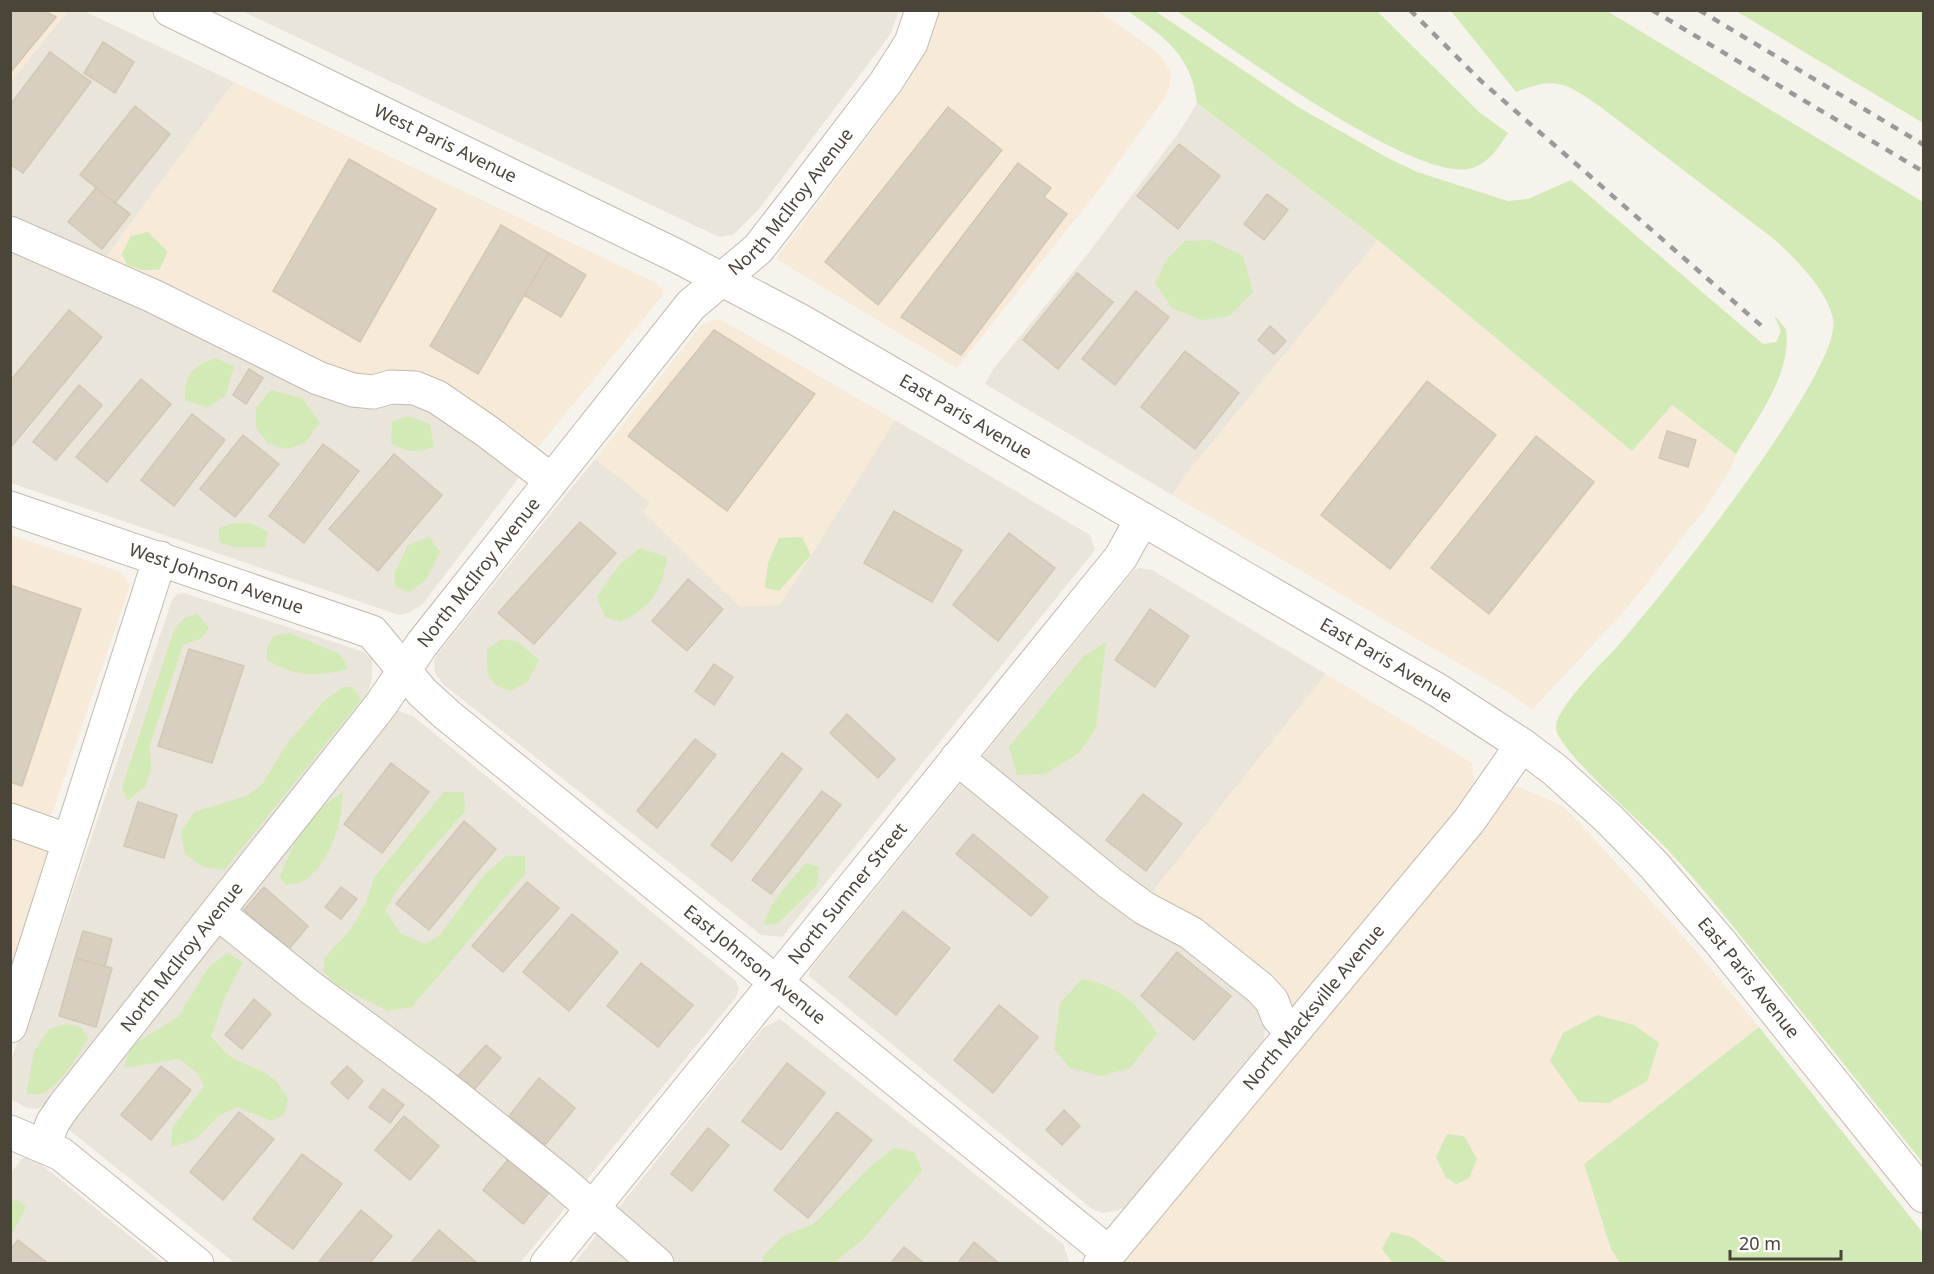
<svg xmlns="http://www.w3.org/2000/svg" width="1934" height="1274" font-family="'Noto Sans',sans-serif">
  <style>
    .residential { fill: #eae5da }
    .commercial { fill: #f7ead8 }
    .green { fill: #d2eab5 }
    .building { fill: #d8cfc1; stroke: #d3c7b4; stroke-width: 1.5 }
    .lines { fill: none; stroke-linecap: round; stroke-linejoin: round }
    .minor-casing { stroke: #c2bbae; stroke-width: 35 }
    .minor { stroke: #fff; stroke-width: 33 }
    .rail { stroke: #9a9a9a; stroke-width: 4.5; stroke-dasharray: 8 8; stroke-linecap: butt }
    .labels { text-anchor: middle; stroke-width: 4.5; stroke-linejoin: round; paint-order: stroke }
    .street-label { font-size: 18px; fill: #4b4439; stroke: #fff }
  </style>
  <rect width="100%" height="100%" fill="#f6f3ec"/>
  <path class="residential" d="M68 11H84L234 82 101 264 11 224V81Z
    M242 11H899L890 35 759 209 733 235 719 237Z
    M1197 103 1378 240 1184 477 1172 495 985 384 994 368 1090 251 1180 131Z
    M11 241 420 400 520 476 422 605 408 613 399 615 11 483Z
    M895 420 1090 535 1095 550 782 937 761 935 444 685 435 673 434 662 436 656 595 459 650 502 643 512 780 605Z
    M1140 568 1152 570 1326 674 1146 900 981 765 982 757 1134 570Z
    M184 593 364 652 372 660V678L366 700 48 1104 37 1109 27 1108 11 1099 10 1062 58 936 172 600 177 594Z
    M393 709 413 716 736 981 739 989 736 997 583 1184 232 914Z
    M962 782 1257 997 1266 1023 1263 1045 1132 1205 1116 1211 1103 1213 1092 1209 809 976 811 968Z
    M215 927 564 1198 565 1208 520 1263H235L68 1129 66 1121Z
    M780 1019 1063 1244 1070 1264 673 1263 622 1220 616 1211 763 1028Z
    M31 1157 57 1177 163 1263 11 1264V1172L23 1158Z
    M598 1233 642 1264H574Z"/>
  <path class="commercial" d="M11 11H68L11 81Z
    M938 11H1099L1157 52 1170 70 1171 75 1168 93 1097 192 957 368 776 259 905 87 930 43Z
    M234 82 654 282 663 290V295L534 452 367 383 101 264Z
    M1378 240 1632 451 1671 405 1736 454 1730 470 1705 509 1628 607 1532 710 1514 696 1172 495 1184 477Z
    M720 319 895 420 780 605 740 607 643 512 650 502 595 459 702 324Z
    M11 535 121 572 130 585 52 814 42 816 11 805Z
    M1326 674 1472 763 1474 783 1468 799 1292 1009 1146 900Z
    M1519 787 1561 805 1575 818 1689 943 1759 1027 1584 1164 1611 1249 1620 1263 1117 1264 1510 788Z
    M11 827 51 852 11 991Z"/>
  <path class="green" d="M1128 11H1155L1298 107 1388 158 1417 172 1508 201 1528 199 1571 180 1763 344 1776 342 1781 331 1774 315 1786 329C1792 374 1758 417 1736 454L1672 405 1632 451 1378 240 1197 103C1191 54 1165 38 1128 11Z
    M1177 11H1377L1479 112 1508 133C1498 148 1487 166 1468 169 1410 179 1230 47 1177 11Z
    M1451 11H1607L1923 202V1163C1873 1100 1823 1038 1772 975 1738 933 1704 888 1667 849 1648 828 1557 750 1556 728 1556 708 1601 664 1615 649 1656 603 1844 370 1833 319 1827 290 1796 259 1775 240L1602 108C1567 84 1558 75 1516 92Z
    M1736 11H1923V123Z
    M148 232 168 252 159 270H143L127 265 122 254 131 236Z
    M1210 240 1243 256 1253 292 1230 316 1202 320 1172 308 1155 283 1167 259 1185 241Z
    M215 358 234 366 226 395 209 407 185 401C185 375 191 367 215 358Z
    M271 390 302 398 320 423 304 444 285 449 267 443 256 427V407Z
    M408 416 430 424 434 447C417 453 407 453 391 443L392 422Z
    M234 523 253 524 268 532 265 547H233L219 542V528Z
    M429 537 440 552 426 580 410 592 396 587 394 574 408 545Z
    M802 537 811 555 779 591 765 588 768 563 779 538Z
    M640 548 667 557C662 590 651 608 620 622L605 617 597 597 619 565Z
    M198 614 209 628 202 638 183 645 150 745 151 769 145 787 128 800 122 788 173 633 184 618Z
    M289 633 338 653 349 668C320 678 293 676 267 660V648L273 636Z
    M502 639 518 642 539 660 528 681 511 691C485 683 487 673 487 649Z
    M1106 642 1096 728 1079 753 1045 774 1017 775 1009 747 1084 656Z
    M343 687H353L361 700 224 870 203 867 185 854 181 833 194 812 249 795 263 783 286 745 324 701Z
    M343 792C342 823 331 862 304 881 299 884 291 884 286 885L280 877C292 842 311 812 343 792Z
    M444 792H464L465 811 400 886 385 910 400 933 425 944 440 935 484 875 506 856H525V874L412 1007 388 1011 337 985 323 971 325 957 351 929 365 905 374 878Z
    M805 863 819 867 817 885 777 924 764 925C769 901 791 882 805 863Z
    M227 953 243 962 225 997 211 1036C217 1043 223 1052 230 1056 258 1073 273 1068 288 1100L284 1115 271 1121 237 1107 218 1116 196 1139 171 1147 172 1128 204 1086 197 1073 179 1059 124 1068 131 1046 178 1017 208 968Z
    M1082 979C1119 986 1137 1002 1157 1034L1130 1068 1101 1076 1070 1068 1054 1049 1060 1003Z
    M1597 1015 1634 1025 1659 1043 1647 1081 1609 1103 1579 1102 1550 1061 1563 1033Z
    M66 1024 81 1027 88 1038C80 1053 58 1089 41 1094 37 1095 30 1094 26 1094L34 1052 49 1029Z
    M1759 1027 1923 1233V1263H1620L1611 1249 1584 1164Z
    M1447 1134 1464 1136 1477 1159 1469 1178 1457 1184 1446 1178 1436 1157Z
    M894 1148 914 1152 922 1171 863 1239 834 1263H762L763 1256 782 1237 815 1223 870 1167Z
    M16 1199 26 1207 11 1236V1203Z
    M1391 1232 1412 1237 1448 1263H1393L1382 1249Z"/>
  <path class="building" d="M16 10H43L56 17 10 73V17Z
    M103 42 134 62 115 93 84 73Z
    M50 52 91 82 23 173 10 164V105Z
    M135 106 170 134 115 203 80 175Z
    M948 107 1002 150 878 305 825 262Z
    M1179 144 1220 176 1178 229 1137 196Z
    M349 159 436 209 360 342 273 291Z
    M1018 163 1051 188 1044 197 1067 214 961 355 901 317Z
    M96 188 130 214 102 249 68 222Z
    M1267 194 1288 210 1264 240 1244 224Z
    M501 225 549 253 478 374 430 346Z
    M549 253 586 275 561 317 524 295Z
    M1077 273 1113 302 1058 369 1023 340Z
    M1136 291 1169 317 1115 385 1082 359Z
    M69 310 102 337 11 447 10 381Z
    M1270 326 1286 341 1274 354 1258 340Z
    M714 330 815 394 727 511 628 436Z
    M1185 351 1239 393 1195 449 1141 407Z
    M249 369 263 378 246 404 233 395Z
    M141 379 171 404 107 482 76 457Z
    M1427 381 1496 435 1390 569 1321 515Z
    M79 385 102 405 56 460 33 442Z
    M192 414 225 440 174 506 141 480Z
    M1667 431 1696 440 1688 467 1659 458Z
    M243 435 279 464 235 517 200 489Z
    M1536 436 1594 482 1489 614 1431 568Z
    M323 444 359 471 304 543 269 516Z
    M394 454 442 495 378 571 329 529Z
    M894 511 962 550 932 602 864 563Z
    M580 522 616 553 534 644 498 613Z
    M1009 533 1055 568 998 641 953 605Z
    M688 579 723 609 687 651 652 621Z
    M10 585 81 609 22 786 10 782Z
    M1150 609 1189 636 1155 687 1115 660Z
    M189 649 244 666 212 763 158 746Z
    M714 664 733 677 714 705 695 691Z
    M847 714 895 759 878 778 830 733Z
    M695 739 716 755 657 828 637 811Z
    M782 753 802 769 732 861 711 845Z
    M391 763 429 792 382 853 344 824Z
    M822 791 841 805 771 894 752 880Z
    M1143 794 1182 824 1146 871 1106 840Z
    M138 802 177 815 164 858 124 846Z
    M464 821 496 849 429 930 396 904Z
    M973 834 1048 897 1031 916 956 854Z
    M527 882 559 908 503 972 472 946Z
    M264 887 308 926 289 949 244 910Z
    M341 887 357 899 341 919 325 907Z
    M903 911 950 948 896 1015 849 977Z
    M572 914 618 952 569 1011 523 972Z
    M83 931 112 939 105 966 75 958Z
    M1177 952 1231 996 1194 1040 1141 996Z
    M75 958 112 968 96 1027 59 1016Z
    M641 963 693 1005 658 1047 607 1006Z
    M254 999 271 1014 242 1049 225 1035Z
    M999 1005 1038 1037 993 1093 954 1060Z
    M486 1045 501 1058 473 1091 457 1077Z
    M787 1063 825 1093 781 1150 742 1121Z
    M161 1066 191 1090 151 1140 121 1115Z
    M347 1066 363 1081 348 1099 331 1083Z
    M539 1078 575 1108 545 1145 509 1116Z
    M383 1089 404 1105 390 1123 369 1107Z
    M1064 1110 1080 1126 1062 1145 1046 1130Z
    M239 1112 274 1139 223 1200 190 1172Z
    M837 1112 872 1140 808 1218 774 1190Z
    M404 1116 439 1146 410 1180 375 1150Z
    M708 1128 729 1145 692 1191 671 1174Z
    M302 1154 342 1184 293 1249 253 1219Z
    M511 1156 551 1190 523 1224 483 1190Z
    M361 1210 392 1236 369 1264H317Z
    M439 1230 476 1262 474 1264H410Z
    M18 1240 49 1264H10V1250Z
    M974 1242 1000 1264H957Z
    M904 1247 925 1264H890Z"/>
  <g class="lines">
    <g class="minor-casing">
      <g id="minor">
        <path id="s1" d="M170 10 677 256 799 320 1439 691 1522 745 1555 770 1608 818 1653 864 1721 943 1924 1196"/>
        <path d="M10 233 153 296 318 378 353 390 373 392 391 387 415 388 437 397 488 432 551 480"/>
        <path id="s2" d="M10 508 372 632 422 692 446 714 1109 1253"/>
        <path d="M957 758 1110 883 1144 908 1191 933 1260 988 1272 1001 1278 1017 1292 1033"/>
        <path d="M10 820 69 841"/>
        <path d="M217 912 310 987 438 1082 559 1179 657 1264"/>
        <path d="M10 1026 160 558"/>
        <path d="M10 1132 61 1154 197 1264"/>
        <path id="s3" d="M44 1145 53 1122 64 1106 380 706 422 644 691 305 758 249 806 187 886 82 911 43 922 10"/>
        <path id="s4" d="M547 1264 1121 557 1142 519"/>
        <path id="s5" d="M1100 1264 1469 821 1522 745"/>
      </g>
    </g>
    <use href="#minor" class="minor"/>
    <path class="rail" d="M1410 10 1481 81 1764 328
      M1652 10 1924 172
      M1699 10 1924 145"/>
  </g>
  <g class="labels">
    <g class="street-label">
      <text dy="6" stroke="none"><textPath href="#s1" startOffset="306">West Paris Avenue</textPath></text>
      <text dy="6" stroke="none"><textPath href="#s3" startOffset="1206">North McIlroy Avenue</textPath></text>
      <text dy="6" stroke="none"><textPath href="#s1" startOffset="894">East Paris Avenue</textPath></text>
      <text dy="6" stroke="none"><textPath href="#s3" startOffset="720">North McIlroy Avenue</textPath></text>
      <text dy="6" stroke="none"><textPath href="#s2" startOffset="218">West Johnson Avenue</textPath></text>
      <text dy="6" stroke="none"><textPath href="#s1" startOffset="1380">East Paris Avenue</textPath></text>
      <text dy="6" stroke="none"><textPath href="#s4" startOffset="477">North Sumner Street</textPath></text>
      <text dy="6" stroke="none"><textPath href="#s3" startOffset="234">North McIlroy Avenue</textPath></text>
      <text dy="6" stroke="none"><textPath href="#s2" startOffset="891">East Johnson Avenue</textPath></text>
      <text dy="6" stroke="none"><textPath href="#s1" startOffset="1866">East Paris Avenue</textPath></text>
      <text dy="6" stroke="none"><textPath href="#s5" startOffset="334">North Macksville Avenue</textPath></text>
    </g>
  </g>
  <rect width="1934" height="1274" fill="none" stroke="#4b4439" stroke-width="24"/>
  <path d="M1730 1250v9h111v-9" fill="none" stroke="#4b4439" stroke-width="3"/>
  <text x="1739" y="1250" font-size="18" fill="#4b4439" stroke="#ffffff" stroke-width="4.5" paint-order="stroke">20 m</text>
</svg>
